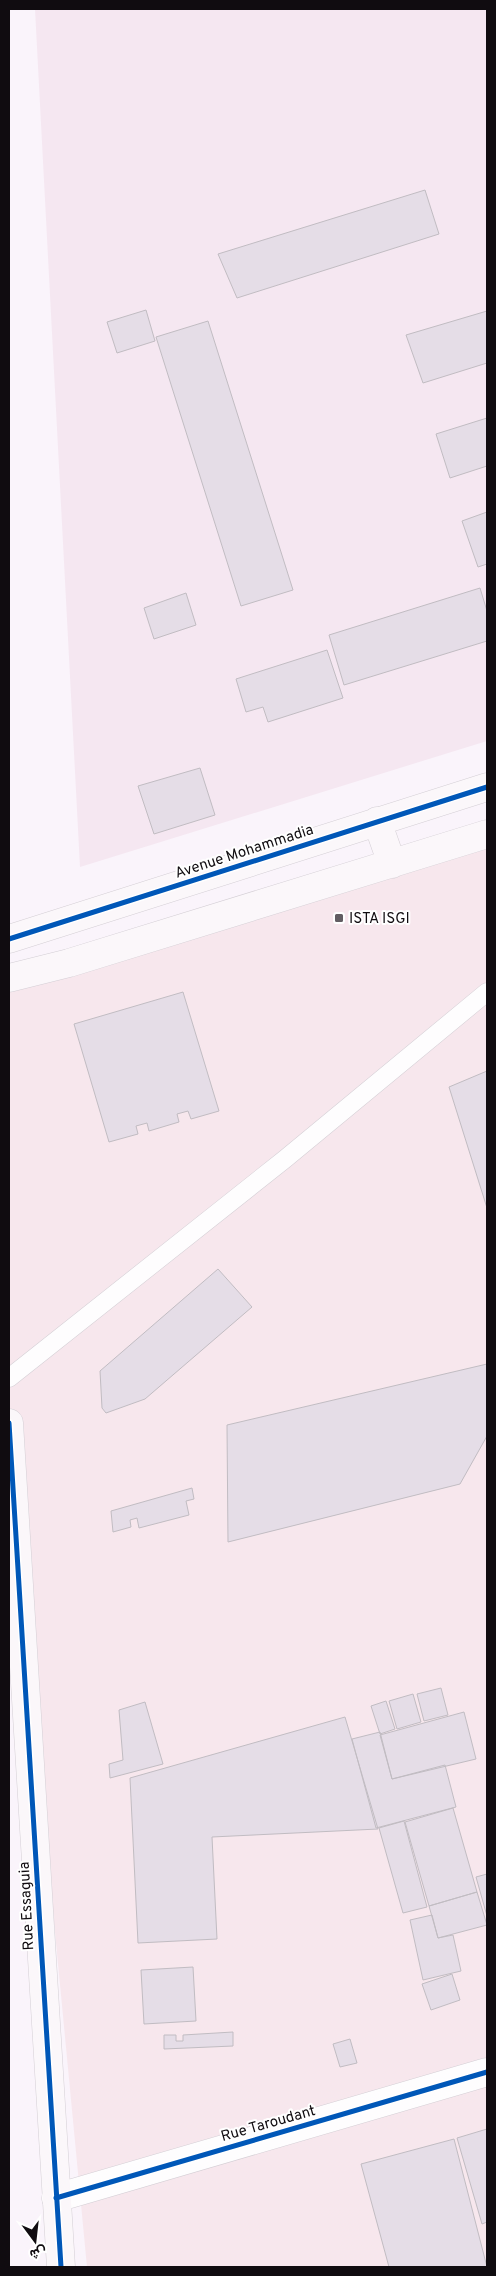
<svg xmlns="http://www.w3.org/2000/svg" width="496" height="2276" font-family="Overpass,Vazirmatn,sans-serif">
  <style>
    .industrial { fill: #f7e7ed }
    .education { fill: #f5e7f1 }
    .building { fill: #e5dde7; stroke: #c1bcc2 }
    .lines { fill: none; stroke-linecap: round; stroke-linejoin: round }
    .lane-casing { stroke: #d4cfd5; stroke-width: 19 }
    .street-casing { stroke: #d4cfd5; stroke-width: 29 }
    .secondary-casing { stroke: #d4cfd5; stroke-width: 29 }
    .lane { stroke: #fefdfe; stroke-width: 18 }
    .street { stroke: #fefdfe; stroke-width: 28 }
    .secondary { stroke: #fbf7fa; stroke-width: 28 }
    .cycleway-casing { stroke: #fff; stroke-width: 8 }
    .cycleway { stroke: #0057b8; stroke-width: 5 }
    .poi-dot { fill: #625d62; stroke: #fff; stroke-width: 2 }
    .labels { text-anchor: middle; stroke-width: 4; stroke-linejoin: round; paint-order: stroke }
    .street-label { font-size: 15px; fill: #100c10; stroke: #fff }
    .poi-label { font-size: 15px; fill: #100c10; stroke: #fff; text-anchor: start }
  </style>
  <rect width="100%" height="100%" fill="#faf4fb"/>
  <path class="industrial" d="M487 843V2267H87L9 1451V990Z"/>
  <path class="education" d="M35 9H487V741L80 867Z"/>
  <path class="building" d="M425 190 439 234 237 298 218 254Z
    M146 310 155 341 117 353 107 322Z
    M487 311V363L423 383 406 335Z
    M208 321 293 590 241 606 156 337Z
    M487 418V466L450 478 436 434Z
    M487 512V564L478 567 462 521Z
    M480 588 487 611V641L344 685 329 635Z
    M186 593 196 625 154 639 144 608Z
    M327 650 343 698 268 722 263 707 246 712 236 679Z
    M200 768 215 815 154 834 138 786Z
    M183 992 219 1111 191 1119 188 1111 177 1114 179 1122 149 1131 147 1123 136 1126 138 1134 109 1142 74 1024Z
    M487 1071V1208L449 1087Z
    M218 1269 252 1307 145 1399 106 1413 102 1408 100 1371Z
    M487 1364V1436L460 1484 228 1542 227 1425Z
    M192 1488 194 1499 186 1501 189 1515 139 1528 137 1518 130 1520 131 1527 113 1532 111 1511Z
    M441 1688 448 1715 424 1721 417 1694Z
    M413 1694 421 1722 397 1729 389 1701Z
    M386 1701 395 1729 380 1734 371 1706Z
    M145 1702 163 1764 110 1778 109 1764 123 1760 119 1710Z
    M464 1712 476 1759 392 1779 380 1735Z
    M345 1717 378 1829 212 1837 217 1939 138 1943 130 1778Z
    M380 1732 392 1779 445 1765 456 1807 376 1828 352 1739Z
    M453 1808 477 1892 429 1906 405 1822Z
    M404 1821 427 1907 403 1913 379 1828Z
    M487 1874V1916L476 1877Z
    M477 1892 487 1925 438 1938 429 1906Z
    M432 1915 438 1938 453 1935 461 1971 423 1980 410 1920Z
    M193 1967 196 2021 144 2024 141 1970Z
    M452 1974 460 2000 431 2010 422 1984Z
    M233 2032V2046L164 2049V2035H176V2041H183V2035Z
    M350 2039 357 2063 340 2067 333 2044Z
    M487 2129V2222L482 2224 457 2138Z
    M454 2139 487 2267H389L361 2164Z"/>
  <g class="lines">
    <g class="lane-casing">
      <path id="lane" d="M9 1378 285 1159 487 992"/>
    </g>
    <g class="street-casing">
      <path id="street" d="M56 2198 487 2072"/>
    </g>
    <g class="secondary-casing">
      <path id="secondary" d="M377 821 392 864
        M9 939 487 787
        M9 978 69 963 487 834
        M9 1423 61 2267"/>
    </g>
    <use href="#lane" class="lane"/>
    <use href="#street" class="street"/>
    <use href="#secondary" class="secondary"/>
    <g class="cycleway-casing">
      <path id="cycleway" d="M9 939 487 787
        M9 1423 61 2267
        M56 2198 487 2072"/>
    </g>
    <use href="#cycleway" class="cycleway"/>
  </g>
  <rect class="poi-dot" x="334" y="913" width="10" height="10" rx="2.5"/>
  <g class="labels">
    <g class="street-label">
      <text transform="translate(244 851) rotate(-18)" y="5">Avenue Mohammadia</text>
      <text transform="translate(26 1906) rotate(-93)" y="5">Rue Essaguia</text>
      <text transform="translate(268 2123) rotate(-16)" y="5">Rue Taroudant</text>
    </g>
    <g class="poi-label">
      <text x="349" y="923">ISTA ISGI</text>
    </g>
  </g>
  <rect width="496" height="2276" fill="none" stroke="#100c10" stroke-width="20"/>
  <g transform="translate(35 2241) rotate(165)" stroke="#ffffff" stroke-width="4" paint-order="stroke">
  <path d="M0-4L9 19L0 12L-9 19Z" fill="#100c10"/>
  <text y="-8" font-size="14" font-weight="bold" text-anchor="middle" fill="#100c10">ش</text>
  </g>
</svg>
